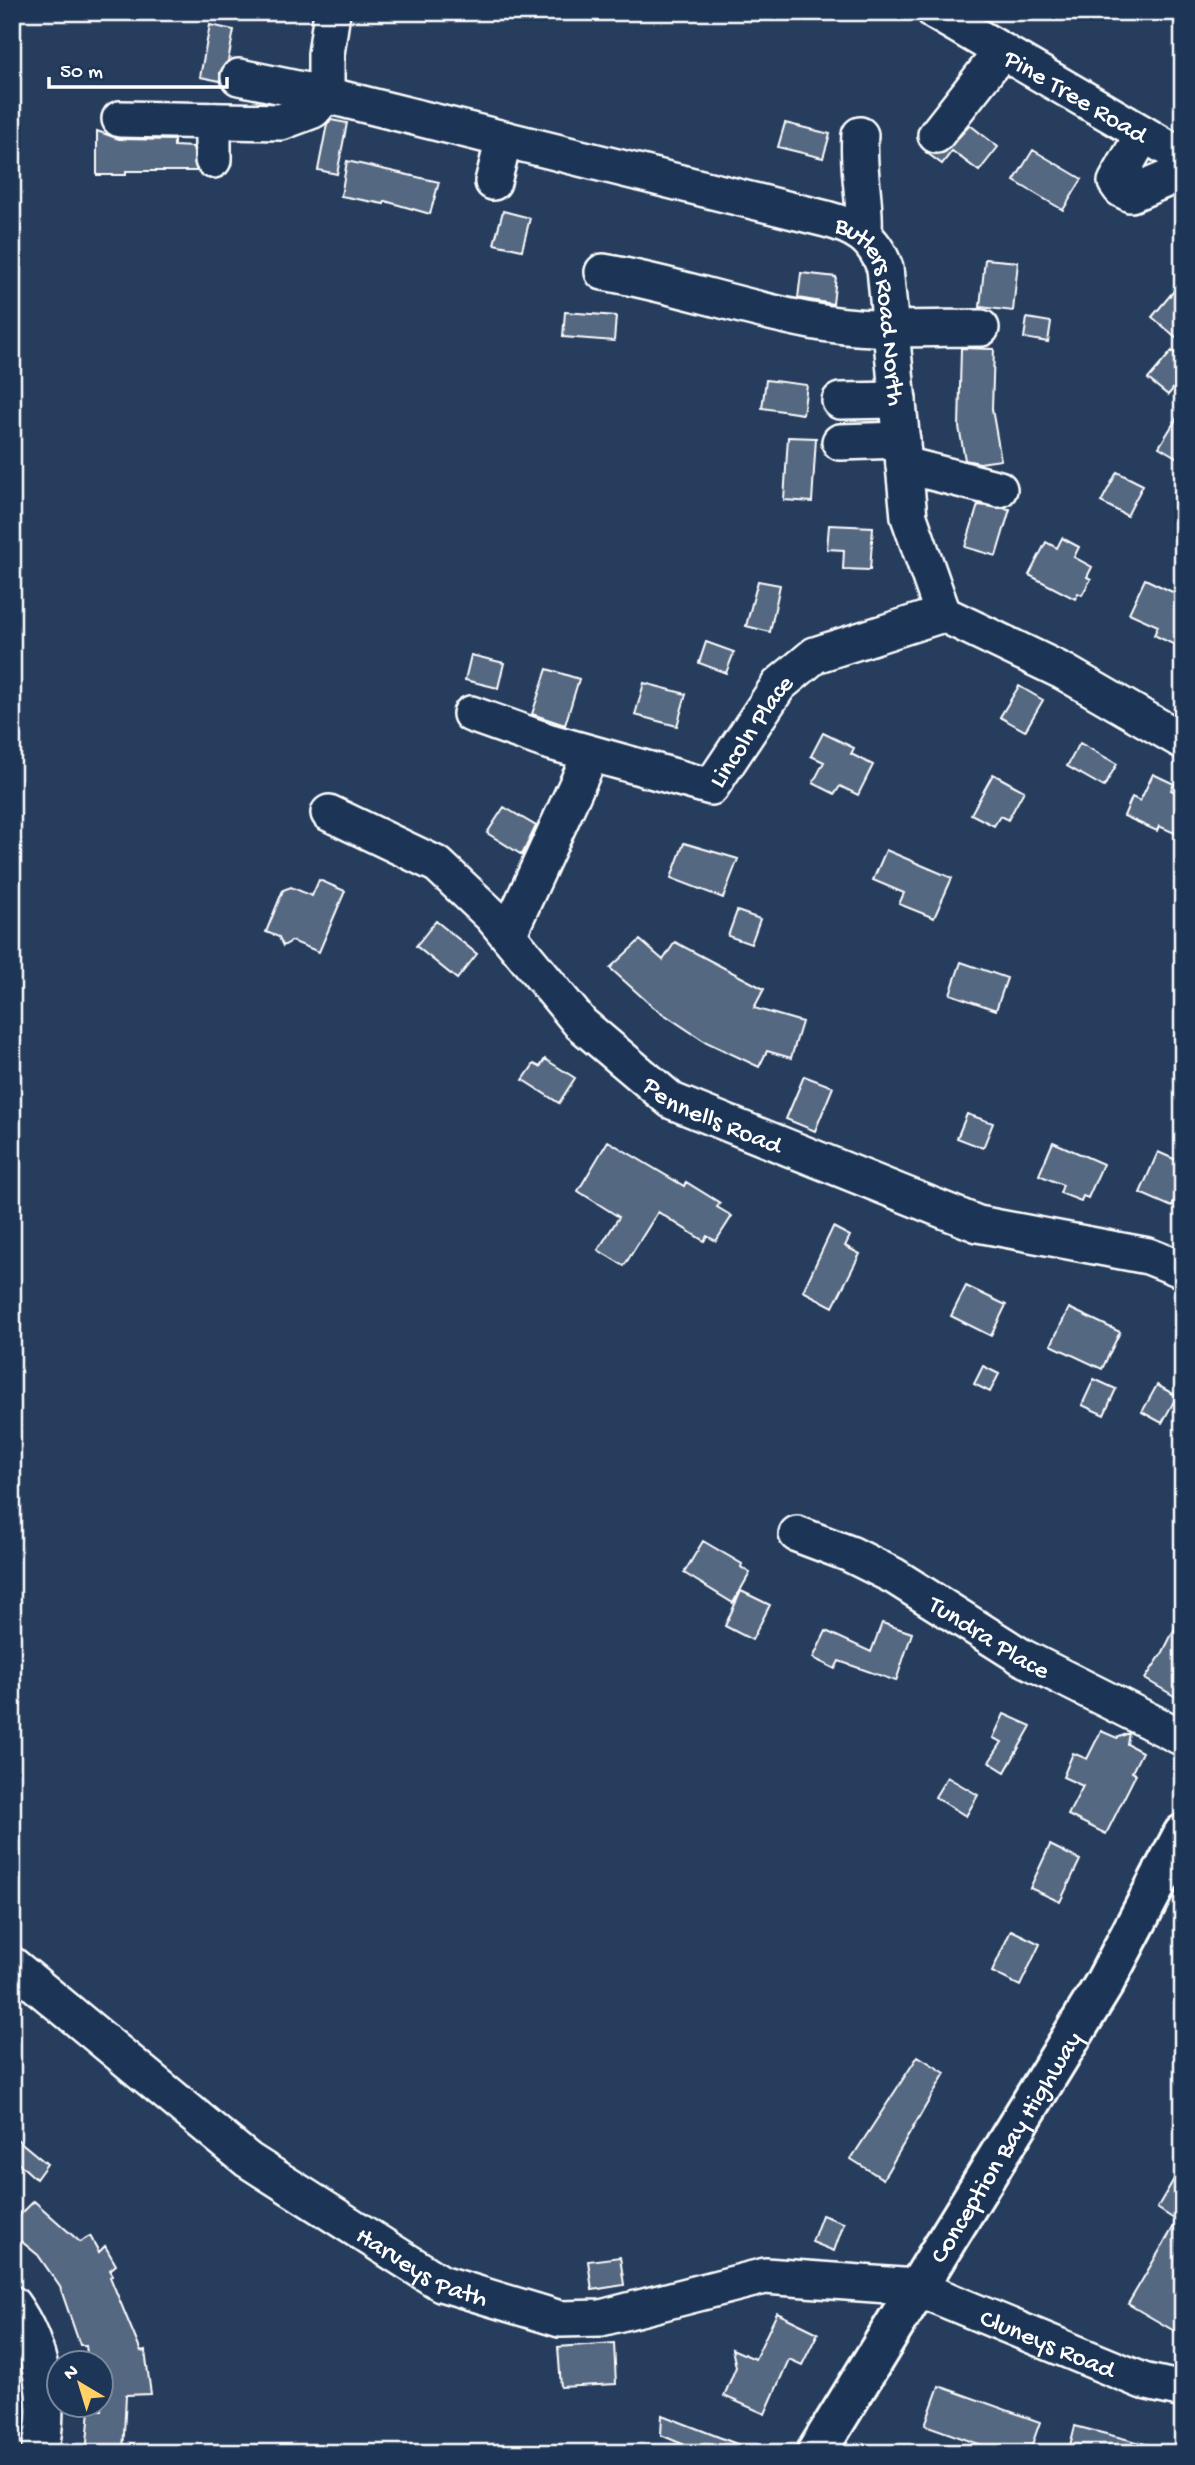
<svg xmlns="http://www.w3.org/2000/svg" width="1195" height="2465" font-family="'Gochi Hand',sans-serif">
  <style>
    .building { fill: #556781; stroke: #fff; stroke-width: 2 }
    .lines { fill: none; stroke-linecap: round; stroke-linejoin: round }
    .minor-casing { stroke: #fff; stroke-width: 40 }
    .major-casing { stroke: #fff; stroke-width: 44 }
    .minor { stroke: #1d3557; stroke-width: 35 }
    .major { stroke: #1d3557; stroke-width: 38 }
    .labels { text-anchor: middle; stroke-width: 7; stroke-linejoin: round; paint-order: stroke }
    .street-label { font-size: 26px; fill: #fff; stroke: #1d3557 }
  </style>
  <rect width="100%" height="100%" fill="#263d5e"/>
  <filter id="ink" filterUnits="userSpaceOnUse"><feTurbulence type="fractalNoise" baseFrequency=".0143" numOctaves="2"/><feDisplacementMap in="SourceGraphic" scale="14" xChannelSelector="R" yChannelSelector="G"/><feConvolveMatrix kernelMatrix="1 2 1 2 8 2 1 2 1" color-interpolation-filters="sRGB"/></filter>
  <g filter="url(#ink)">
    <path class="building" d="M210 25 234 30 228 61 220 72V81L200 77Z
      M331 120 347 123 337 174 318 170 327 124Z
      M785 123 830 134 823 158 778 147Z
      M970 125 998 147 979 171 952 151 942 164 927 153H944Z
      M97 131 119 139 174 140V146L193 147 197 171H126V175H97Z
      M1033 150 1082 179 1063 210 1014 181Z
      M347 161 439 182 430 214 385 201 384 204 341 196Z
      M503 211 530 218 522 250 494 244Z
      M985 259 1018 262 1013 311 980 307Z
      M801 273 836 277 833 304 798 298Z
      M1183 280V343L1152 317Z
      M565 312 616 316 614 341 563 337Z
      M1027 318 1051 322 1048 342 1024 338Z
      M961 348 994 349 992 409 1001 460 980 463 965 460 959 427Z
      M1172 351 1183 360V377L1168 395 1148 379Z
      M766 380 807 385 803 414 762 408Z
      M1183 408V461L1159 447Z
      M788 437 816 438 812 502 784 500Z
      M1117 472 1143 485 1127 516 1101 502Z
      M978 505 1010 509 996 556 965 547Z
      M829 525 873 527 870 570 843 569 844 550 827 549Z
      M1062 538 1079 547 1074 557 1092 567 1087 577 1091 579 1082 595 1078 593 1075 599 1029 575 1046 542 1057 548Z
      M1145 579 1183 597V649L1154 635 1158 626 1129 613Z
      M758 581 780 585 770 632 746 626Z
      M706 642 734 652 726 673 699 663Z
      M471 655 504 663 498 688 465 680Z
      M547 669 579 679 565 725 532 714Z
      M644 683 686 694 677 726 635 715Z
      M1019 686 1043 700 1025 731 1000 717Z
      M823 733 854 748 851 754 873 765 858 795 840 786 835 794 813 783 824 762 811 756Z
      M1080 743 1117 764 1104 787 1067 766Z
      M993 774 1024 791 1008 820 1000 816 994 826 971 814Z
      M1153 774 1174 784 1171 790 1183 796V823L1177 834 1159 826 1157 831 1124 816 1132 797 1140 801Z
      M504 807 536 826 522 855 487 833Z
      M684 843 738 859 723 898 671 878Z
      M886 850 952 878 934 918 899 904 904 893 873 880Z
      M319 880 345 891 319 952 292 941 283 946 279 937 266 932 283 890 291 887 312 896Z
      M737 911 760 919 751 944 728 936Z
      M436 921 477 954 457 979 416 946Z
      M640 940 663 960 675 942 764 989 754 1008 802 1022 791 1058 767 1051 759 1067 704 1041 653 1007 610 968Z
      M961 962 1007 978 996 1010 950 994Z
      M545 1059 575 1078 559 1103 523 1080 534 1064 540 1067Z
      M804 1076 833 1087 815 1131 786 1119Z
      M967 1114 993 1123 983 1148 957 1138Z
      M608 1141 684 1186 686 1182 720 1203 717 1207 732 1216 716 1241 707 1236 704 1241 658 1212 624 1266 598 1250 619 1217 578 1191Z
      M1053 1142 1103 1164 1088 1198 1083 1196 1081 1201 1060 1193 1063 1185 1039 1175Z
      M1158 1152 1183 1163V1199L1177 1196 1172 1207 1140 1193Z
      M833 1227 850 1236 845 1246 860 1254 833 1307 803 1291Z
      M966 1286 1006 1305 991 1336 951 1316Z
      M1069 1308 1120 1332 1102 1369 1051 1345Z
      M983 1366 999 1374 990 1392 974 1384Z
      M1094 1379 1116 1389 1104 1415 1082 1405Z
      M1157 1385 1177 1396 1162 1423 1142 1412Z
      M703 1541 742 1564 741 1567 750 1573 733 1603 684 1573Z
      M741 1591 770 1605 752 1640 725 1626Z
      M1183 1612V1701L1145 1679 1163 1652Z
      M882 1623 912 1633 896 1681 839 1661 835 1669 813 1658 826 1631 871 1652Z
      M1004 1714 1031 1726 1005 1772 989 1762 1002 1742 993 1738Z
      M1101 1731 1117 1738 1129 1733 1127 1744 1142 1752 1132 1772 1136 1774 1106 1834 1068 1815 1083 1786 1063 1777 1073 1753 1087 1759Z
      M947 1777 978 1795 966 1816 935 1797Z
      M1050 1845 1080 1860 1060 1902 1030 1888Z
      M1011 1930 1040 1944 1020 1986 992 1972Z
      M918 2056 945 2073 883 2179 851 2159Z
      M12 2135 47 2164 36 2179 12 2157Z
      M1183 2164V2336L1128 2304 1177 2221 1157 2208Z
      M34 2201 80 2242 90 2236 99 2252 105 2246 116 2265 110 2270 113 2275 110 2277 141 2352 145 2351 151 2394 126 2395 123 2453H86L90 2410H102V2363H88L86 2345H80L60 2287 38 2255 22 2242 12 2240V2223Z
      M822 2215 844 2223 834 2251 812 2242Z
      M620 2257 624 2285 592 2290 588 2261Z
      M777 2313 818 2333 802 2365 789 2359 765 2414 724 2396 736 2367 732 2349 755 2359Z
      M614 2343 616 2384 561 2387 558 2347Z
      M939 2386 1040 2422 1029 2453H1004L925 2425Z
      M662 2415 755 2451V2453H684L687 2446 661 2435Z
      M1075 2426 1153 2446 1152 2453H1068Z"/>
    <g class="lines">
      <g class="minor-casing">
        <g id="minor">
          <path id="s1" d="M935 12 1183 157"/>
          <path id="s2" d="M239 77 326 95 826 219C857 227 874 238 885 268L909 517 943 614 1064 672 1183 741"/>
          <path d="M120 119 281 122 313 110 326 95V54L332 12"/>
          <path d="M213 121V160"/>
          <path d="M1143 134 1116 182 1121 189 1131 194 1183 172"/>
          <path d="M860 135C857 169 866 200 864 234"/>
          <path d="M936 135 1002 51"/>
          <path d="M493 182 504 139"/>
          <path d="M603 272C674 284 741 308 811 321 867 332 924 328 981 328"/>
          <path d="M840 401 898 400"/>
          <path d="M840 442 902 440"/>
          <path d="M904 465 999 489"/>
          <path id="s3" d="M471 714 547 741 711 787 779 685 815 655 943 614"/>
          <path id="s4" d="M329 813 438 865 492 916 581 1024 672 1101 978 1224 1148 1256 1183 1270"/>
          <path d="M508 935 591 754"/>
          <path id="s5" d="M797 1534 850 1554 894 1576 1022 1657 1183 1738"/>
          <path id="s6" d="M12 1965 248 2160 441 2283 560 2319 601 2318 765 2276 915 2287 1143 2381 1183 2390"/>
          <path d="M12 2304C41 2344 53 2405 39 2453"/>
        </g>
      </g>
      <g class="major-casing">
        <g id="major">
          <path id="s7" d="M816 2453 1104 1984 1183 1834"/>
        </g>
      </g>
      <use href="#minor" class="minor"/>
      <use href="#major" class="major"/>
    </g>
  </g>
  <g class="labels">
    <g class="street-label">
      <text dy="9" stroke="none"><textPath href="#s1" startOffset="164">Pine Tree Road</textPath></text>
      <text dy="9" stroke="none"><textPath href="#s2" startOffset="719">Butlers Road North</textPath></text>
      <text dy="9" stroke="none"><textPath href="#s3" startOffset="320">Lincoln Place</textPath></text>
      <text dy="9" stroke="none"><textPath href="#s4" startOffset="497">Pennells Road</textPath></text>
      <text dy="9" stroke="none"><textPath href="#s5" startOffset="219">Tundra Place</textPath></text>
      <text dy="9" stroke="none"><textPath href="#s7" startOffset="360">Conception Bay Highway</textPath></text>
      <text dy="9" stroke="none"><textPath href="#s6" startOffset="511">Harveys Path</textPath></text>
      <text dy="9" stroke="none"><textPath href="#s6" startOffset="1164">Cluneys Road</textPath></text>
    </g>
  </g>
  <rect width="1195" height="2465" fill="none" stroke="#1d3557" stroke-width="42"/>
  <rect x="21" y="21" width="1153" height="2423" fill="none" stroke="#fff" stroke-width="2.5" filter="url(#ink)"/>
  <g transform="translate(80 2384) rotate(322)"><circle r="33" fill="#1d3557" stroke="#77869a" stroke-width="2"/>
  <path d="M0-5L12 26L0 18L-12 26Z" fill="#ffd166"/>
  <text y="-10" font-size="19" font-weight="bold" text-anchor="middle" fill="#ffffff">N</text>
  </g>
  <path d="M49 77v10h178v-10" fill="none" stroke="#ffffff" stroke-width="3.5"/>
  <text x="60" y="77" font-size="21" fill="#ffffff" stroke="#1d3557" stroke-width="5" paint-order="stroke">50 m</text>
</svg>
